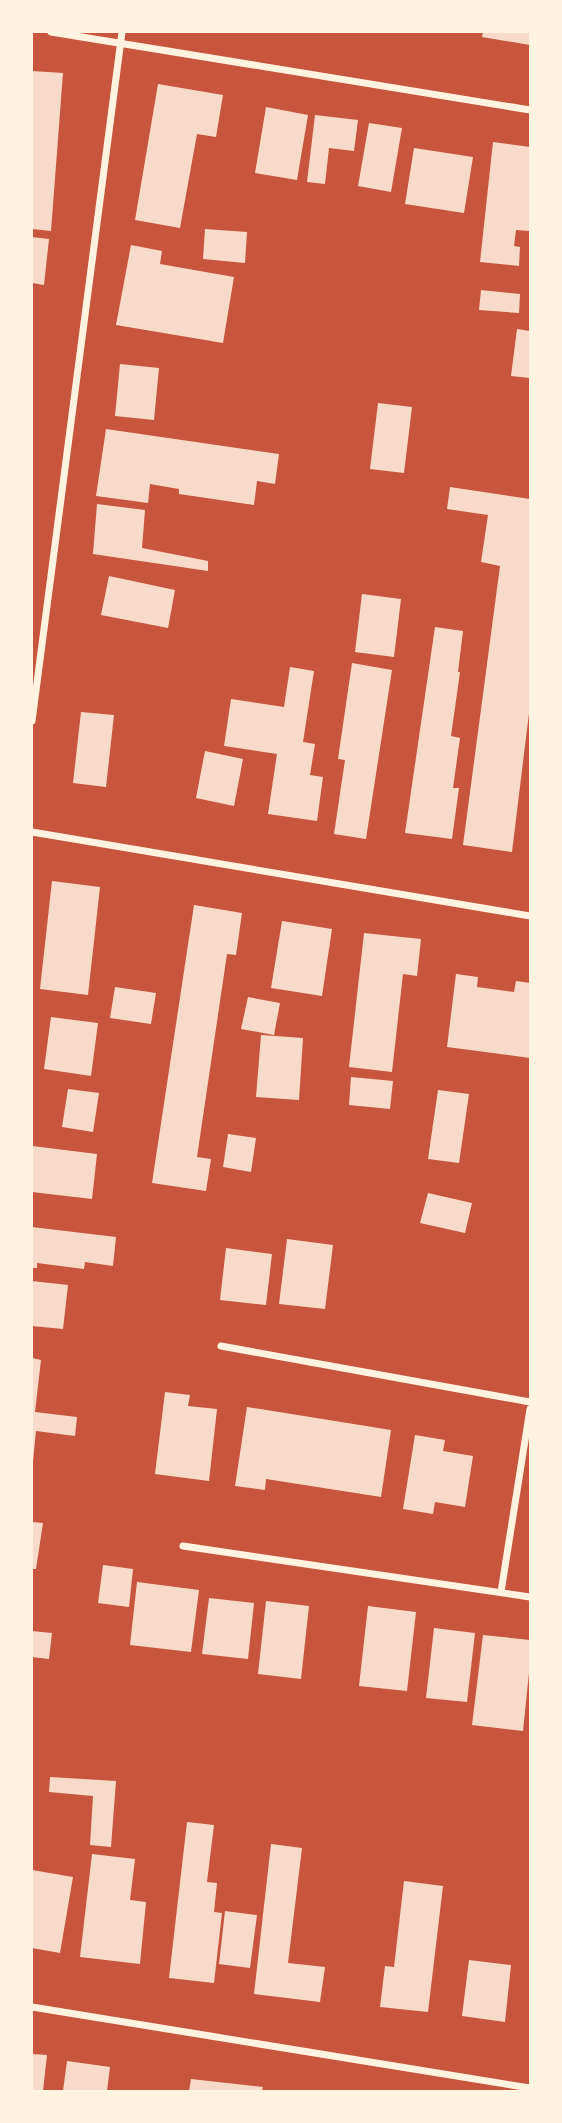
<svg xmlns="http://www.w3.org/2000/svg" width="562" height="2123" font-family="Montserrat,sans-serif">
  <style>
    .building { fill: #f7dbc8 }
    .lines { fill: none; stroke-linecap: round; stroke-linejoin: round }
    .minor { stroke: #fff3e0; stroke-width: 7 }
  </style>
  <rect width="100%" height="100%" fill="#c8553d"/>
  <path class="building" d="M483 32H530V45L482 37Z
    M32 71 63 73 51 231 32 229Z
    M158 84 223 95 216 137 197 134 180 228 135 220Z
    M266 107 308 115 297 180 255 173Z
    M315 115 358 120 354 151 329 148 325 184 307 182Z
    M369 123 402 128 391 192 358 186Z
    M493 142 530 147V231L516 230 514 246 520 247 519 266 480 262Z
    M414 148 473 157 464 213 405 204Z
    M205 229 247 232 245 263 203 259Z
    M32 237 49 239 44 285 32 283Z
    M131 245 162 251 160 264 234 277 223 343 116 325Z
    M481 290 520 294 519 313 479 310Z
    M517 329 530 331V378L511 376Z
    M120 364 159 368 154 420 115 416Z
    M378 403 412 407 404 473 370 469Z
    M106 429 279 454 275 484 257 481 254 505 179 494V489L150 484 148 503 96 496Z
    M450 487 530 499V705L512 852 463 845 500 566 481 562 488 515 447 509Z
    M97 504 145 510 142 548 208 561V571L93 554Z
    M109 576 175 590 168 628 101 615Z
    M362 594 401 599 394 657 355 652Z
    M435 627 463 631 458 672H460L451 736 460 738 453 788H459L452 839 405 833Z
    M352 663 392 670 366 839 334 834 345 760 338 759Z
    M290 667 314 671 303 742 315 744 310 775 323 777 317 821 268 814 277 754 224 746 231 699 284 707Z
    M81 712 114 715 106 787 73 783Z
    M205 751 243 759 234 806 196 798Z
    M52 881 100 887 88 995 40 989Z
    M194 905 242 913 236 955 227 954 197 1157 211 1159 206 1191 152 1183Z
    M282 921 332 929 322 996 271 988Z
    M364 933 421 939 417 976 403 974 392 1072 349 1067Z
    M456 974 478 977 477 987 514 992 516 981 530 983V1058L447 1047Z
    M115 987 156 993 151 1024 110 1018Z
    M248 997 280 1003 274 1035 241 1029Z
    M51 1017 98 1023 91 1076 44 1069Z
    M261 1035 303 1038 299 1100 256 1097Z
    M351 1077 393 1081 390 1109 349 1105Z
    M68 1089 99 1093 93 1132 62 1127Z
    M438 1090 469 1094 459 1163 428 1159Z
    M228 1134 256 1138 251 1172 223 1167Z
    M32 1146 97 1154 92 1199 32 1192Z
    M428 1193 472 1203 465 1233 420 1223Z
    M32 1227 116 1237 113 1266 85 1262 84 1269 37 1263V1268H32Z
    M287 1239 333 1245 325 1309 279 1304Z
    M226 1248 272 1254 266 1305 220 1300Z
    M32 1281 68 1285 63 1329 32 1326Z
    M32 1358 41 1360 35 1412 77 1417 75 1436 36 1431 33 1461H32Z
    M165 1392 190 1395 188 1406 217 1409 209 1481 155 1474Z
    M247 1407 391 1430 381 1497 266 1479 265 1490 235 1486Z
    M415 1435 445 1440 443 1451 473 1456 465 1507 435 1502 433 1514 403 1509Z
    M32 1522 43 1523 36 1569H32Z
    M103 1565 133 1569 129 1607 98 1603Z
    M137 1582 199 1590 191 1652 130 1645Z
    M209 1598 254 1603 248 1659 202 1654Z
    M266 1601 309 1606 301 1679 258 1674Z
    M368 1606 416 1612 407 1691 359 1686Z
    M434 1628 475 1633 467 1702 426 1698Z
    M32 1631 52 1633 49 1659 32 1657Z
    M483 1635 530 1640V1663L523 1731 472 1725Z
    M50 1777 116 1781 111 1847 90 1845 93 1796 49 1792Z
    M187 1822 214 1825 207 1882 217 1883 214 1912 222 1913 214 1983 169 1978Z
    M271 1844 302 1848 288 1963 325 1967 320 2002 254 1994Z
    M92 1854 135 1859 130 1900 146 1902 140 1964 80 1957Z
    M32 1870 73 1877 60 1953 32 1948Z
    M404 1881 443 1886 428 2012 380 2007 385 1966 394 1967Z
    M225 1911 257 1915 250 1968 219 1964Z
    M469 1960 511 1965 505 2022 462 2016Z
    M32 2054 47 2055 43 2091H32Z
    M67 2061 110 2067 107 2091H63Z
    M191 2079 263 2087 262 2091H189Z"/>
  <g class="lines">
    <path class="minor" d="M51 32 530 110
      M32 721 122 32
      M32 832 530 916
      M221 1346 530 1402
      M183 1546 530 1597
      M501 1592 530 1409
      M32 2007 530 2088"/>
  </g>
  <rect width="562" height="2123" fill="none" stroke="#fff3e0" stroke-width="66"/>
</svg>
